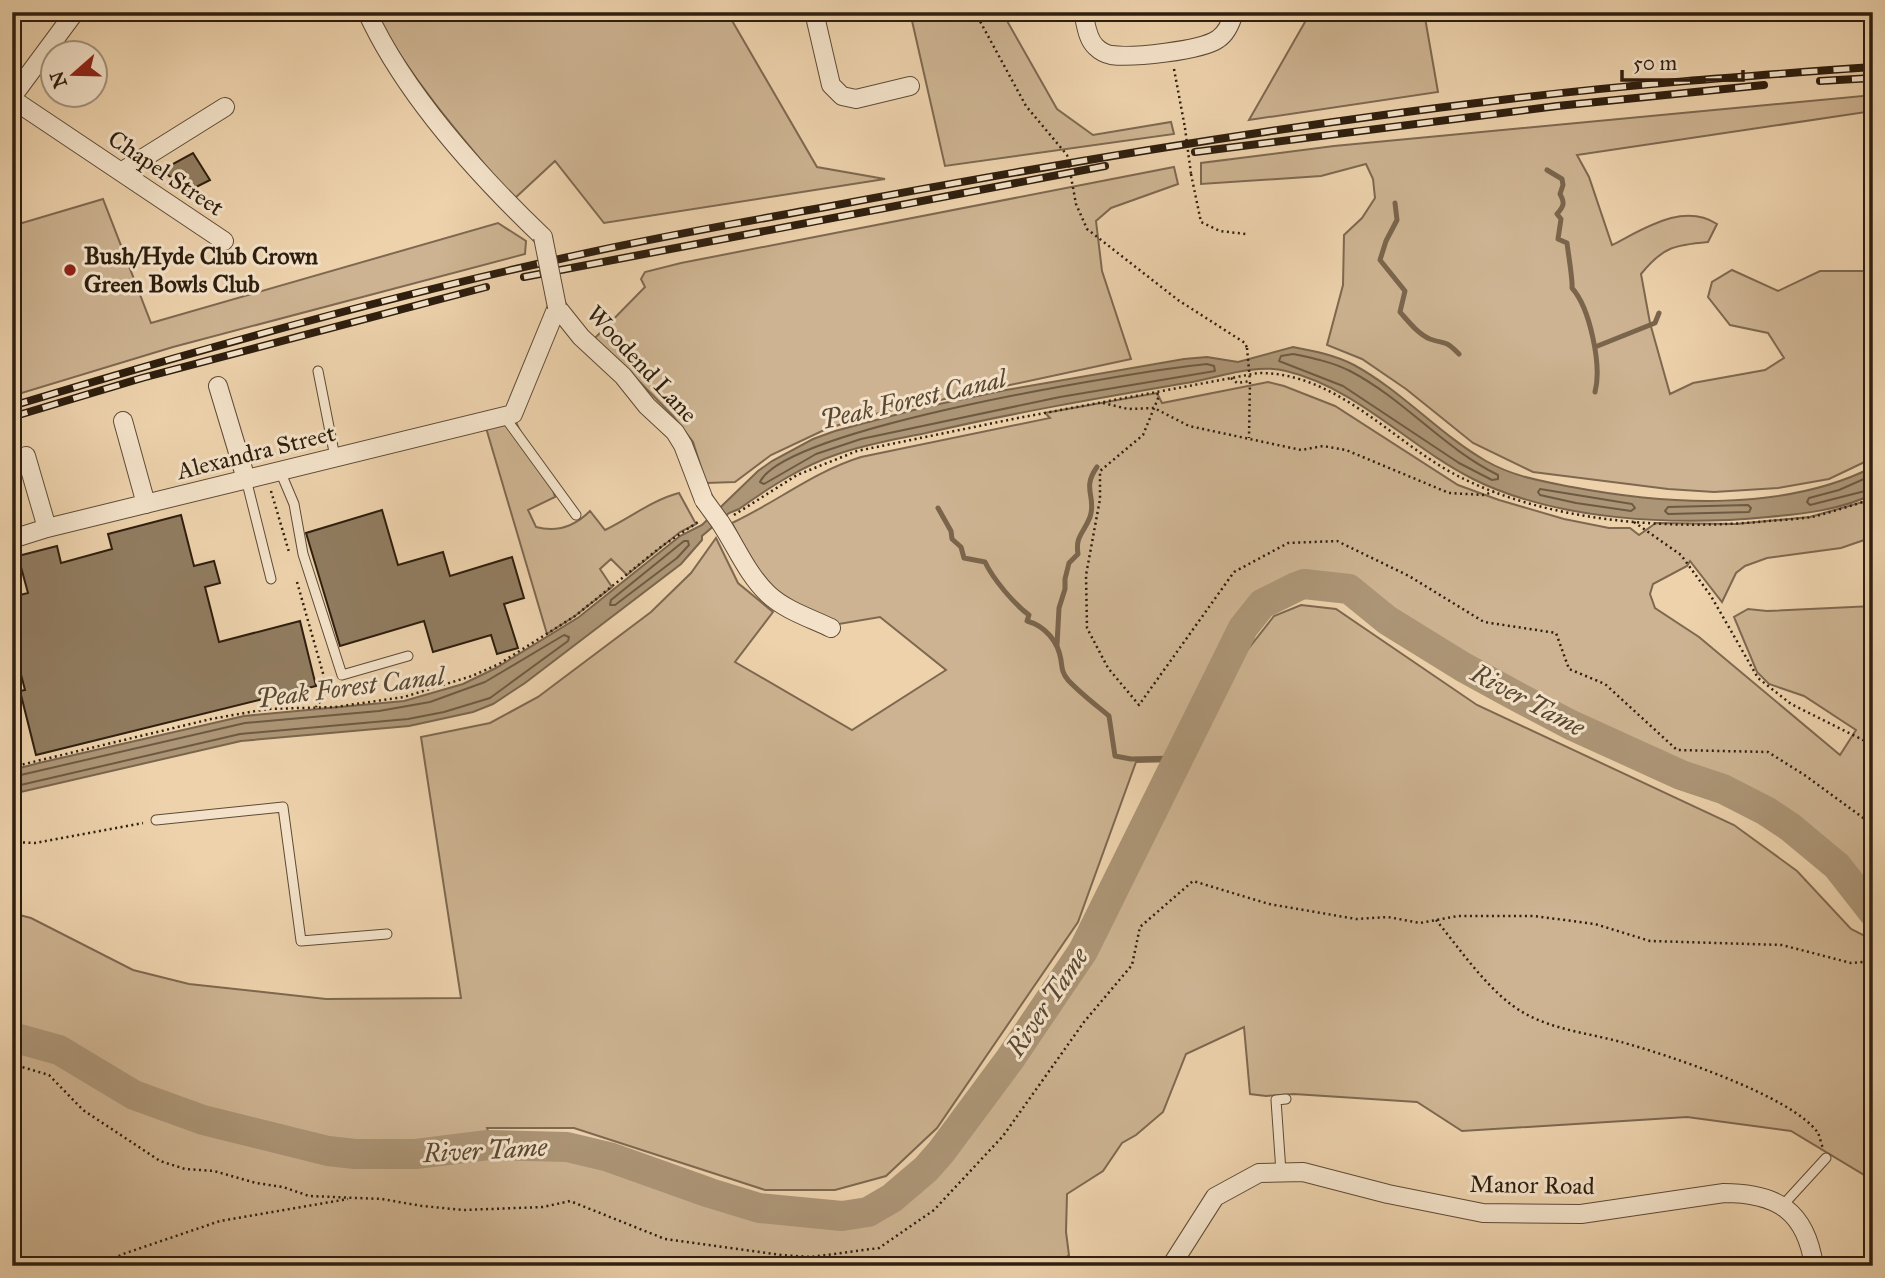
<svg xmlns="http://www.w3.org/2000/svg" width="1885" height="1278" font-family="'IM FELL Great Primer',serif">
  <style>
    .green { fill: #cdb391; stroke: #7e6850; stroke-width: 2 }
    .water { fill: #ac9576; stroke: #7a654c; stroke-width: 2 }
    .lines { fill: none; stroke-linecap: round; stroke-linejoin: round }
    .shore { stroke: #6d5a42; stroke-width: 2 }
    .stream { stroke: #7a654c; stroke-width: 5 }
    .river { stroke: #ac9576; stroke-width: 30 }
    .building { fill: #917c60; stroke: #2e1e0e; stroke-width: 2 }
    .lane-casing { stroke: #5e4b36; stroke-width: 11 }
    .street-casing { stroke: #5e4b36; stroke-width: 20 }
    .path { stroke: #2e1e0e; stroke-width: 2.5; stroke-dasharray: 2 3.5; stroke-linecap: butt }
    .lane { stroke: #f3e2c9; stroke-width: 9 }
    .street { stroke: #f3e2c9; stroke-width: 18 }
    .rail-casing { stroke: #2e1e0e; stroke-width: 8 }
    .rail { stroke: #f3e2c9; stroke-width: 5; stroke-dasharray: 16; stroke-linecap: butt }
    .street-bridge-casing { stroke: #5e4b36; stroke-width: 20; stroke-linecap: butt }
    .path-bridge { stroke: #2e1e0e; stroke-width: 2.5; stroke-dasharray: 2 3.5; stroke-linecap: butt }
    .street-bridge { stroke: #f3e2c9; stroke-width: 18 }
    .poi-dot { fill: #8f2418; stroke: #f3e2c9; stroke-width: 2.5 }
    .labels { text-anchor: middle; stroke-width: 6; stroke-linejoin: round; paint-order: stroke }
    .street-label { font-size: 24px; fill: #2e1e0e; stroke: #f3e2c9 }
    .poi-label { font-size: 24px; font-weight: bold; fill: #2e1e0e; stroke: #f3e2c9; text-anchor: start }
    .water-label { font-size: 26px; font-style: italic; fill: #5a4832; stroke: #f3e2c9 }
  </style>
  <rect width="100%" height="100%" fill="#edd2ac"/>
  <filter id="stains"><feTurbulence type="fractalNoise" baseFrequency=".00286" numOctaves="4"/><feColorMatrix values="0 0 0 0 .2 0 0 0 0 .09 0 0 0 0 .02 0 0 0 .5 -.17"/></filter>
  <radialGradient id="worn" r=".72"><stop offset=".6" stop-color="#630" stop-opacity="0"/><stop offset="1" stop-color="#630" stop-opacity=".3"/></radialGradient>
  <path class="green" d="M374 12H727L817 167 885 179 604 223 555 161 514 199C463 139 412 81 374 12Z
    M910 12H1002L1057 109 1093 135 1171 122 1174 134 945 166Z
    M1307 12H1424L1438 92 1249 120 1305 22Z
    M1873 95V111L1577 155 1589 177 1612 245C1644 229 1683 202 1717 224L1708 242C1674 245 1663 247 1641 274L1650 323 1670 394 1693 383 1765 370 1784 358 1768 333 1730 325 1708 297 1712 282 1732 270 1778 291 1820 271H1866L1873 265V458L1829 479 1778 488 1714 492 1668 489 1533 472 1473 443 1406 389 1362 359 1327 345 1343 285 1344 235 1362 218 1375 198 1373 179 1366 164 1321 176 1201 184V163L1334 146Z
    M1174 167 1178 184 1111 208 1096 221 1102 271 1131 359 861 417 822 431 771 455 735 482 706 483 693 442 673 416 627 369 589 344 645 287 641 279 645 272 681 263Z
    M103 199 151 323 498 223 526 241 525 254 173 347 12 396V226Z
    M1268 382 1284 386 1335 406 1458 485 1499 500 1564 519 1609 528H1630L1639 535 1656 523 1736 524 1810 517 1873 499V537L1841 548 1767 558 1745 566 1736 573 1722 602 1690 561 1687 566 1653 584 1650 594 1655 608 1699 637 1840 755 1856 730 1804 696 1769 684 1757 672 1734 617 1748 609 1767 611 1873 606V912L1837 866 1790 827 1766 811 1723 789 1681 775 1571 725 1516 696 1463 667 1387 620 1349 589 1304 584 1262 604 1243 628 1177 761 1136 762 1078 922 937 1128 886 1176 835 1190H765L574 1128H487L493 1145C518 1145 544 1143 568 1147 634 1158 694 1195 760 1208 790 1214 842 1222 870 1211 929 1187 1000 1073 1036 1020 1052 997 1070 974 1084 950 1095 930 1104 909 1114 888L1123 896 1245 653 1274 616 1301 605 1336 609 1477 705 1734 825 1797 871 1851 929 1873 940V1187L1869 1178 1791 1131 1687 1117 1462 1131 1417 1102 1294 1094 1266 1096 1250 1094 1244 1027 1186 1054 1163 1112 1136 1135 1122 1143 1103 1171 1067 1194 1066 1232 1069 1255 1057 1266H12V913L31 918 133 970 189 984 326 999 461 998 421 737 490 723 538 697 651 612 691 573 716 538 738 583 773 612 735 662 852 730 946 670 880 617 827 626 770 596 732 523C777 502 813 472 861 457L1050 418 1045 413 1157 393 1162 403Z
    M513 414C522 444 548 467 555 497L528 510 536 527C558 533 575 526 590 511L605 530C630 518 652 500 679 493L696 524 680 532 627 575 611 559 600 569 612 587 575 616 547 634 484 421Z"/>
  <path class="water" d="M1293 347C1314 351 1335 355 1354 365 1402 391 1439 434 1486 461 1514 477 1542 481 1572 487 1667 505 1784 512 1873 467V494C1841 510 1802 514 1768 517 1676 526 1557 521 1473 479 1409 447 1357 388 1286 371 1256 363 1217 378 1186 383 1099 398 1012 413 926 433 897 439 867 444 838 454 802 466 770 487 739 509L729 513 702 536V540L681 564 525 683 493 704 473 712 409 726 241 741 12 794V770L39 763 244 716 404 701 463 684 496 668 579 617 680 536 702 525 758 471 772 461 813 439 835 431 925 407 1006 390 1184 359 1207 357 1238 362Z"/>
  <g class="lines">
    <path class="shore" d="M1293 354C1313 358 1332 362 1350 371 1404 399 1443 448 1498 475V479L1492 480 1459 463 1343 386 1279 361 1281 356Z
      M1207 364 1214 366 1215 371 1060 397 861 439 816 454 764 484 760 482C786 427 1138 371 1207 364Z
      M1873 475 1839 490 1809 498 1807 502 1810 505 1873 489
      M1540 489 1632 504 1635 508 1631 511 1576 503 1540 495 1538 492Z
      M1748 505 1751 508 1749 512 1668 514 1665 511 1668 507Z
      M684 541H688L689 545 677 558 615 605H610L611 600Z
      M12 777 245 723 379 711 430 702 485 682 564 635 569 637 568 641 490 698 444 712 408 719 240 734 12 787"/>
    <path class="stream" d="M1547 170 1562 179 1563 185 1560 194C1565 203 1564 206 1557 214L1561 219 1558 239 1567 243C1568 252 1573 281 1572 288 1590 308 1602 366 1595 392
      M1395 203 1397 220 1386 241 1380 260 1405 291 1400 312C1408 321 1418 334 1430 339 1447 345 1444 339 1459 354
      M1595 347 1655 323 1659 313
      M938 508 951 531 952 539 961 547 964 558 985 562C993 579 1014 604 1029 615L1027 621C1045 626 1058 641 1061 660 1062 668 1062 673 1068 680 1080 693 1096 705 1109 716L1115 756 1131 759 1179 758
      M1057 645 1059 608 1065 589V579L1069 563 1078 554C1075 536 1084 533 1090 517 1097 497 1081 489 1097 467"/>
    <path class="river" d="M12 1037 59 1050 134 1095 203 1120 328 1151 355 1154H416L488 1145 567 1147 609 1157 710 1193 759 1208 842 1216 868 1212 892 1198 926 1169 941 1152 1010 1059 1083 951 1243 628 1262 604 1296 587 1304 584 1349 589 1387 620 1463 667 1516 696 1571 725 1681 775 1723 789 1766 811 1790 827 1837 866 1873 912"/>
  </g>
  <path class="building" d="M193 153 210 180 196 187 202 203 162 170Z
    M382 510 398 565 443 552 450 576 512 557 524 598 504 604 518 648 497 654 491 635 433 652 424 621 340 646 306 533Z
    M181 515 194 566 214 561 220 583 205 587 219 642 300 621 316 686 36 755 20 691 25 690 12 640V597L28 593 18 556 57 546 61 563 112 549 108 534Z"/>
  <g class="lines">
    <g class="lane-casing">
      <path id="lane" d="M318 371 335 457
        M504 416 576 515
        M280 471 294 504 303 554 342 675 408 656
        M246 479 271 579
        M156 820 283 807 301 941 387 934
        M1281 1172 1276 1100 1286 1099
        M1783 1205 1826 1158"/>
    </g>
    <g class="street-casing">
      <path id="street" d="M367 12C404 93 479 176 543 237
        M814 12 831 85 842 96 856 99 910 86
        M1083 12C1086 24 1087 39 1096 47 1100 51 1106 54 1111 55 1131 58 1201 51 1218 39 1227 33 1231 23 1234 12
        M12 97 75 12
        M12 99 224 241
        M121 172 225 107
        M218 386 246 479
        M123 421 146 504
        M26 456 47 528
        M720 522C736 546 747 574 768 594 785 610 810 618 831 628
        M12 539 47 528 513 414 557 307 581 337 623 376 647 406 675 432 683 445 704 500
        M1171 1266 1215 1197 1259 1173 1303 1172 1388 1194 1483 1213 1581 1214 1724 1193C1777 1193 1806 1211 1814 1266"/>
    </g>
    <path class="path" d="M975 12 1026 106 1067 155 1076 204 1087 229 1178 300 1245 343 1247 348
      M1174 69 1185 128
      M1191 174 1201 222 1220 231 1246 234
      M1231 378 1237 383 1250 381 1249 438
      M1157 393 1159 396 1143 435 1100 471V499L1086 575 1087 628 1108 668 1139 705 1234 572 1288 543 1337 541 1409 576 1484 622 1556 633 1569 669 1605 684 1677 750 1768 752 1806 776 1873 825
      M1103 403 1128 409 1154 408 1189 426 1301 450 1323 446 1346 450 1449 493 1484 495 1495 491
      M271 491 289 552
      M734 515 797 475 857 451 1018 418 1258 373C1337 372 1392 442 1458 476 1547 522 1671 531 1769 521 1783 520 1798 519 1812 517 1832 512 1853 505 1873 499
      M1634 522 1681 555 1711 596 1758 678 1791 704 1873 745
      M297 582 328 691 316 707
      M12 767 211 719 267 709 335 707 404 697 472 676 499 664 575 616 662 546 698 522
      M12 842 35 843 143 823
      M1436 920C1460 949 1491 995 1524 1013 1554 1030 1588 1033 1621 1042 1665 1054 1793 1096 1818 1133 1820 1137 1821 1144 1823 1148
      M12 1064 49 1075 83 1110 160 1161 185 1169 214 1171 256 1183 283 1187 309 1196 382 1199 422 1206 464 1210 543 1207 570 1201 665 1239 781 1255 811 1257 879 1248 934 1210 1003 1136 1084 1022 1132 965 1140 927 1193 881 1269 904 1356 919 1388 917 1420 923 1458 916H1534L1595 924 1650 941 1782 945 1851 963 1873 961
      M99 1266 123 1254 220 1221 348 1199"/>
    <use href="#lane" class="lane"/>
    <use href="#street" class="street"/>
    <g class="rail-casing">
      <path id="rail" d="M1820 81 1873 78
        M1195 152 1557 106 1764 85
        M524 277 1105 166
        M12 406C194 351 378 299 564 258 651 238 738 223 826 207 1047 165 1269 128 1493 101 1619 85 1746 76 1873 67
        M12 417 142 378 486 287"/>
    </g>
    <use href="#rail" class="rail"/>
    <g class="street-bridge-casing">
      <path id="street-bridge" d="M543 237 557 307
        M704 500 720 522"/>
    </g>
    <path class="path-bridge" d="M1185 128 1191 174
      M1247 348 1250 381"/>
    <use href="#street-bridge" class="street-bridge"/>
  </g>
  <circle class="poi-dot" cx="70" cy="270" r="7"/>
  <g class="labels">
    <g class="street-label">
      <text transform="translate(166 173) rotate(34)" y="8">Chapel Street</text>
      <text transform="translate(642 364) rotate(47)" y="8">Woodend Lane</text>
      <text transform="translate(256 452) rotate(-14)" y="8">Alexandra Street</text>
      <text transform="translate(1532 1185) rotate(1)" y="8">Manor Road</text>
    </g>
    <g class="poi-label">
      <text x="84" y="264">Bush/Hyde Club Crown<tspan x="84" dy="28">Green Bowls Club</tspan></text>
    </g>
    <g class="water-label">
      <text transform="translate(913 399) rotate(-13)" y="9">Peak Forest Canal</text>
      <text transform="translate(350 687) rotate(-7)" y="9">Peak Forest Canal</text>
      <text transform="translate(1528 700) rotate(28)" y="9">River Tame</text>
      <text transform="translate(1047 1002) rotate(-56)" y="9">River Tame</text>
      <text transform="translate(485 1150) rotate(-3)" y="9">River Tame</text>
    </g>
  </g>
  <rect width="1885" height="1278" fill="none" stroke="#edd2ac" stroke-width="42"/>
  <rect x="14" y="14" width="1857" height="1250" fill="none" stroke="#2e1e0e" stroke-width="3.5"/>
  <rect x="21" y="21" width="1843" height="1236" fill="none" stroke="#2e1e0e" stroke-width="2"/>
  <g transform="translate(74 74) rotate(250)"><circle r="33" fill="#f3e2c9" stroke="#a4947e" stroke-width="2"/>
  <path d="M0-5L12 26L0 18L-12 26Z" fill="#8f2418"/>
  <text y="-10" font-size="19" font-weight="bold" text-anchor="middle" fill="#2e1e0e">N</text>
  </g>
  <path d="M1622 70v10h121v-10" fill="none" stroke="#2e1e0e" stroke-width="3.5"/>
  <text x="1633" y="70" font-size="21" fill="#2e1e0e" stroke="#f3e2c9" stroke-width="5" paint-order="stroke">50 m</text>
  <rect width="100%" height="100%" filter="url(#stains)"/>
  <rect width="100%" height="100%" fill="url(#worn)"/>
</svg>
